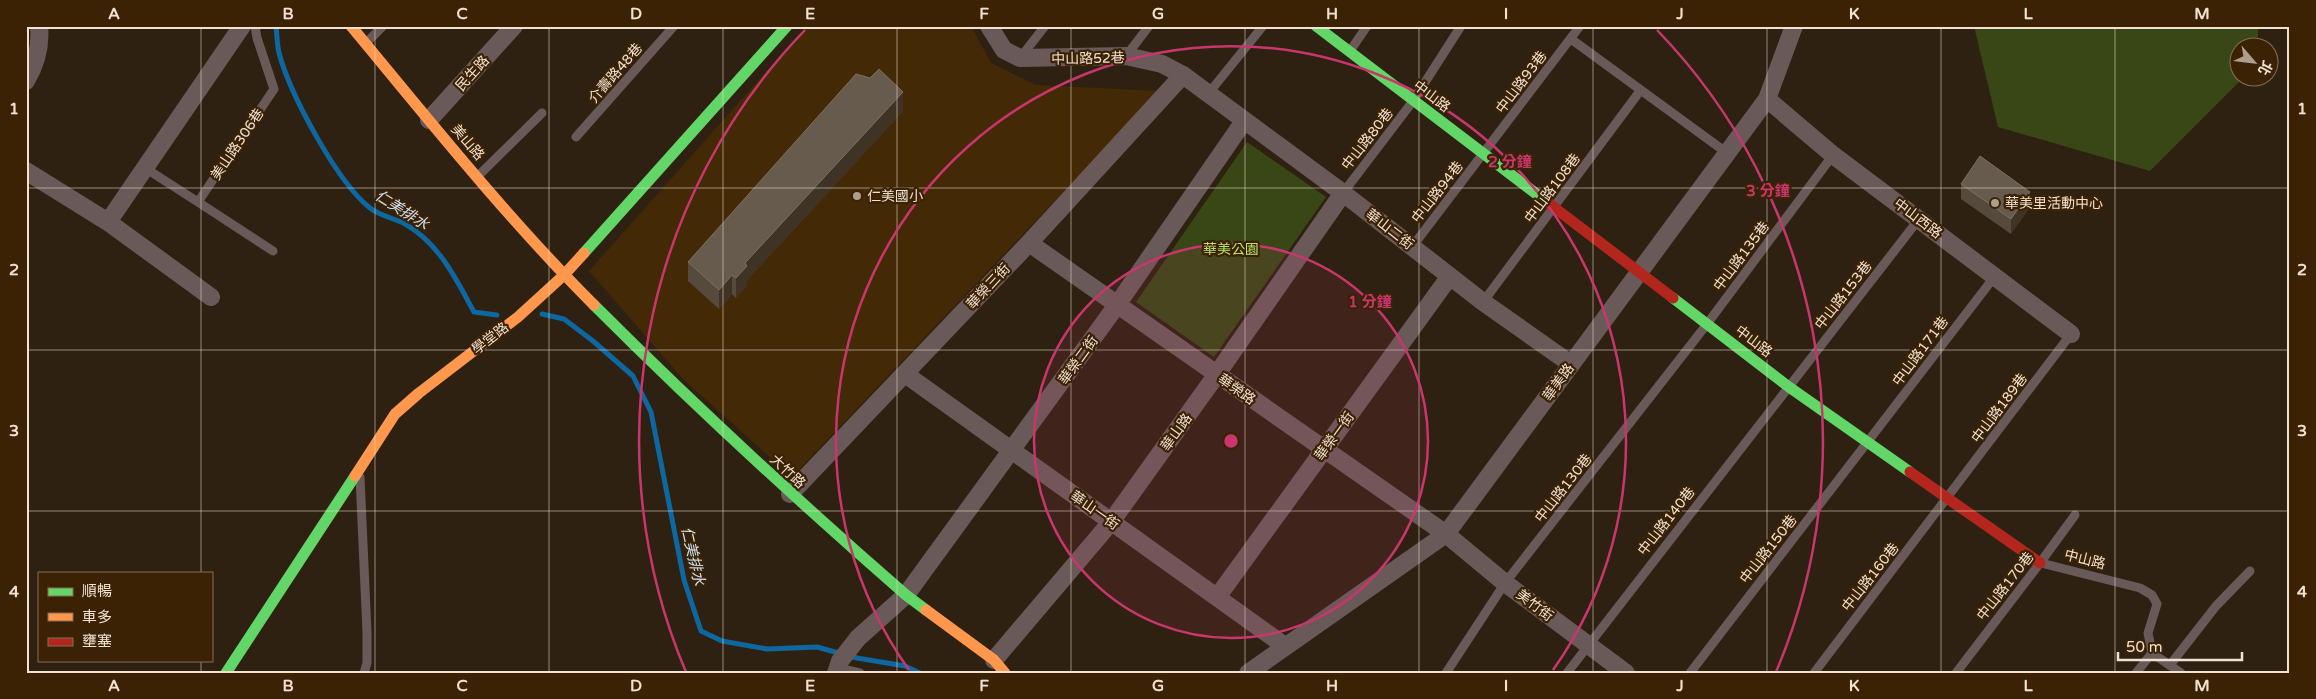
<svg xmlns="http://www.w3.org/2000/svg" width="2316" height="699" font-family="'Varela Round','Noto Sans TC',sans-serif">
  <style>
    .built { fill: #442907 }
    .green { fill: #384715 }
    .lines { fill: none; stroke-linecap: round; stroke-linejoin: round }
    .stream { stroke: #0d67a1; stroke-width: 5 }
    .lane { stroke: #695958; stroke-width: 9 }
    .street { stroke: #695958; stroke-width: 18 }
    .fast { stroke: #63d668; stroke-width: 11 }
    .slow { stroke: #ff974d; stroke-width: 11 }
    .jam { stroke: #b3261e; stroke-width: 11 }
    .wall { fill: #564a3d }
    .shaded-wall { fill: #3f3325 }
    .building { fill: #665b4d; stroke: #7c7062 }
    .grid { fill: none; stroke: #f1e1d1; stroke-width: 1; stroke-opacity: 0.55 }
    .ring { fill: none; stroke: #c9366d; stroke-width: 2.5 }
    .poi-dot { fill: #ad9e8e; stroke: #3b2205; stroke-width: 2 }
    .labels { text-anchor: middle; stroke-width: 4.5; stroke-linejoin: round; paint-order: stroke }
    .street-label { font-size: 14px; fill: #f1e1d1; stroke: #3b2205 }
    .poi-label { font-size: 14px; fill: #f1e1d1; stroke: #3b2205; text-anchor: start }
    .park-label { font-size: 14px; fill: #b8e467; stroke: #3b2205 }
    .water-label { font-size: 15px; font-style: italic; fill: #cee1f3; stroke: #3b2205 }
    .centre { fill: #c9366d; stroke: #3b2205; stroke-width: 2.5 }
    .ring-label { font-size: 15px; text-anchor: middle; font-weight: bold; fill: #c9366d; stroke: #3b2205; stroke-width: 4.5; stroke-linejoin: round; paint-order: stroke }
    .neatline { fill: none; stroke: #f1e1d1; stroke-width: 2 }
    .grid-label { font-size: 16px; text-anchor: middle; font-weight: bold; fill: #f1e1d1 }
  </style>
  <rect width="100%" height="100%" fill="#2e2112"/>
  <path class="built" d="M807 26H971L991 63 1036 85 1159 91 792 477 684 380 589 271Z"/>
  <path class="green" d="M1974 26H2258V47L2238 48V78H2243L2150 171 1998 127Z
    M1247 142 1326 197 1214 357 1136 302Z"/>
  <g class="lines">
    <path class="stream" d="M276 26C277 35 277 44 279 53 290 94 337 182 370 208 380 216 394 218 405 224 439 243 456 279 474 312L497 315
      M542 314 564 319 593 341 633 376 651 412 684 580 701 631 722 641 767 649 817 647 857 658 905 666 920 673"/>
    <path class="lane" d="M1571 39 1727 153
      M366 43 383 26
      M1350 51 1367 26
      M1126 56 1149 26
      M1020 58 1045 26
      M1208 94 1263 26
      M576 137 674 26
      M145 168 198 202 274 89 257 38 255 26
      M478 176 542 113
      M1343 193 1413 101 1461 26
      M198 202 273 251
      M1412 247 1580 26
      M1483 302 1640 91
      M360 477 367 632V663L364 673
      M2041 563 2140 588 2152 595 2157 604 2148 633 2152 653
      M2152 653 2181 673
      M2170 665 2216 606 2250 571
      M838 668 860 673
      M1446 673 1505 583 1707 324 1833 155
      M1567 673 1919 219
      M1690 673 1995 276
      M1814 673 2071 334
      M1956 673 2040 563 2075 515
      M2136 673 2152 653"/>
    <path class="street" d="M989 26 1004 50 1020 58 1126 56 1162 64 1183 75 1343 193 1483 302 1571 364
      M26 81C36 64 41 45 39 26
      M1767 99 1833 155 2071 334
      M429 120 514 26
      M26 171 108 222 211 297
      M108 222 242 26
      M1029 243 1446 534 1505 583 1626 673
      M905 374 1285 646
      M790 494 1029 243 1183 75
      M1218 596 1450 276
      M994 660 1111 522 1217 374 1343 193
      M836 673 840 661 858 638 906 595 1117 305 1244 121
      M1248 673 1446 534 1767 99 1794 26"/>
    <path class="fast" d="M1316 26 1547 202
      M584 253 787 26
      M1673 298 1789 387 1910 472
      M594 305C695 406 798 501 906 595L926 610
      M226 673 355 476"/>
    <path class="slow" d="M351 26C429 120 507 218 594 305
      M355 476 395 414 419 393 518 317 564 275 584 253
      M926 610 994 660 1005 673"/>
    <path class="jam" d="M1547 202 1673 298
      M1910 472 2040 563"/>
  </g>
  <path class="wall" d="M903 111 747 280V285L736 298 732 294 719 309 688 281V262Z
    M1961 184 2030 207 2011 234 1961 199Z"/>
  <path class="shaded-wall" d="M903 92V111L747 280V285L736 298V278L745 263Z
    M2030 192V207L2011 234V219Z
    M732 275V294L719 309V290Z"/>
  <path class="building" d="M879 69 903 92 745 263 747 266 736 278 732 275 719 290 688 262 856 74 870 78Z
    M1980 156 2030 192 2011 219 1961 184Z"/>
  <path class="grid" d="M201 26V573M375 26V673M549 26V673M723 26V673M897 26V673M1071 26V673M1245 26V673M1419 26V673M1593 26V673M1767 26V673M1941 26V673M2115 26V673M26 188H2290M26 350H2290M26 511H2290M201 660V673"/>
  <circle cx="1231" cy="441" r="197" fill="#c9366d" fill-opacity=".12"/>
  <g class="ring">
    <circle cx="1231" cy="441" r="197"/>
    <path d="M909 670A395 395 0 1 1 1553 670"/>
    <path d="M686 672A592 592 0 0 1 805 30M1657 30A592 592 0 0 1 1776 672"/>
  </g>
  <g class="poi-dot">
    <circle cx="857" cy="196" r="5"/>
    <circle cx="1995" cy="203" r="5"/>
  </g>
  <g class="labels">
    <g class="street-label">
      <text transform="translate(1088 58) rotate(-1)" y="5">中山路52巷</text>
      <text transform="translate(472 73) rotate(-48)" y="5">民生路</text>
      <text transform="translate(615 73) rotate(-49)" y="5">介壽路48巷</text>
      <text transform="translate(1521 82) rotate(-53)" y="5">中山路93巷</text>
      <text transform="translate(1432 96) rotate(37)" y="5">中山路</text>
      <text transform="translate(1367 139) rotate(-52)" y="5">中山路80巷</text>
      <text transform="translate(468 142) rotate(49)" y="5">美山路</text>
      <text transform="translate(237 144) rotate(-56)" y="5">美山路306巷</text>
      <text transform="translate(1552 188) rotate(-53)" y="5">中山路108巷</text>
      <text transform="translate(1437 192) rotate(-52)" y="5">中山路94巷</text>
      <text transform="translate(1918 218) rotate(37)" y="5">中山西路</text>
      <text transform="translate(1390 229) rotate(38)" y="5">華山二街</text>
      <text transform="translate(1741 256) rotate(-53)" y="5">中山路135巷</text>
      <text transform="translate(988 286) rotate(-47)" y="5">華榮三街</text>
      <text transform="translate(1843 295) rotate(-52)" y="5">中山路153巷</text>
      <text transform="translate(490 338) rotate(-38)" y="5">學堂路</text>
      <text transform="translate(1754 341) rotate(37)" y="5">中山路</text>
      <text transform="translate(1920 351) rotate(-53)" y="5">中山路171巷</text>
      <text transform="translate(1078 360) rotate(-54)" y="5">華榮二街</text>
      <text transform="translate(1558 382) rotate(-54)" y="5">華美路</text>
      <text transform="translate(1237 389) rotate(35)" y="5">華榮路</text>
      <text transform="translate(1999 408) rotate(-53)" y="5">中山路189巷</text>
      <text transform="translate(1176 432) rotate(-54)" y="5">華山路</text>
      <text transform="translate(1334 436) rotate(-54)" y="5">華榮一街</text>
      <text transform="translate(788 471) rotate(43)" y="5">大竹路</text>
      <text transform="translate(1563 488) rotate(-52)" y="5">中山路130巷</text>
      <text transform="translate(1095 510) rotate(35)" y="5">華山一街</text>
      <text transform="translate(1666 521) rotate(-52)" y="5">中山路140巷</text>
      <text transform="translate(1768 549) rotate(-52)" y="5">中山路150巷</text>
      <text transform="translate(2085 559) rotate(14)" y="5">中山路</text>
      <text transform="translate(1870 577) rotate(-52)" y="5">中山路160巷</text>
      <text transform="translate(2005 586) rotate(-52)" y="5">中山路170巷</text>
      <text transform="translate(1535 605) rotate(37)" y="5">美竹街</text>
    </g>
    <g class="poi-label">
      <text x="867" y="201">仁美國小</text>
      <text x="2005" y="208">華美里活動中心</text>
    </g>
    <g class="park-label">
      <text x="1231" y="254">華美公園</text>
    </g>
    <g class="water-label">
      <text transform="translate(402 210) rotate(32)" y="5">仁美排水</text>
      <text transform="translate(693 556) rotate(77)" y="5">仁美排水</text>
    </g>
  </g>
  <circle cx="1231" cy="441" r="8" class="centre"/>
  <g class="ring-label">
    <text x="1510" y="167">2 分鐘</text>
    <text x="1768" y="196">3 分鐘</text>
    <text x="1370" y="307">1 分鐘</text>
  </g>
  <rect width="2316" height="699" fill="none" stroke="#3b2205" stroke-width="55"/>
  <rect x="38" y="572" width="175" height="90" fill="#3b2205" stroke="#846e57"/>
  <rect x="48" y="588" width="25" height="8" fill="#63d668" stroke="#846e57"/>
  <text x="82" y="596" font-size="15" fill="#f1e1d1">順暢</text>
  <rect x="48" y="613" width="25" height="8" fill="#ff974d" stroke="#846e57"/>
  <text x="82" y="622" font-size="15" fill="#f1e1d1">車多</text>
  <rect x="48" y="638" width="25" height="8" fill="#b3261e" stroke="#846e57"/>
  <text x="82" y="646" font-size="15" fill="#f1e1d1">壅塞</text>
  <g transform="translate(2254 62) rotate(118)"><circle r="24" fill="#3b2205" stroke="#846e57"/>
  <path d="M0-4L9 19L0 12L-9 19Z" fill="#ad9e8e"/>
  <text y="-8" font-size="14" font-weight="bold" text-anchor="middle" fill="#f1e1d1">北</text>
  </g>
  <path d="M2118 652v8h124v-8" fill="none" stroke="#f1e1d1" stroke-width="2.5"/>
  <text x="2126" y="652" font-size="15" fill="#f1e1d1" stroke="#3b2205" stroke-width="4" paint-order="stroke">50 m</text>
  <rect x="28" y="28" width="2260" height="644" class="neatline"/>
  <g class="grid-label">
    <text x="114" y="19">A</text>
    <text x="288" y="19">B</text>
    <text x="462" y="19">C</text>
    <text x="636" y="19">D</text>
    <text x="810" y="19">E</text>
    <text x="984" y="19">F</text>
    <text x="1158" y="19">G</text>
    <text x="1332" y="19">H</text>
    <text x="1506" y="19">I</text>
    <text x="1680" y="19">J</text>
    <text x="1854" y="19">K</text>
    <text x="2028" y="19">L</text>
    <text x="2202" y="19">M</text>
    <text x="14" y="114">1</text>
    <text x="2302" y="114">1</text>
    <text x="14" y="275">2</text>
    <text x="2302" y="275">2</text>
    <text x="14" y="436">3</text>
    <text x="2302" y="436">3</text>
    <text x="14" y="597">4</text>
    <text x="2302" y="597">4</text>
    <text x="114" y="691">A</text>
    <text x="288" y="691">B</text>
    <text x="462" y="691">C</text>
    <text x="636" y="691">D</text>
    <text x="810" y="691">E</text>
    <text x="984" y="691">F</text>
    <text x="1158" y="691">G</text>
    <text x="1332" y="691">H</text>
    <text x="1506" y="691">I</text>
    <text x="1680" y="691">J</text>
    <text x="1854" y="691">K</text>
    <text x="2028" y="691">L</text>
    <text x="2202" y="691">M</text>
  </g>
</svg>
